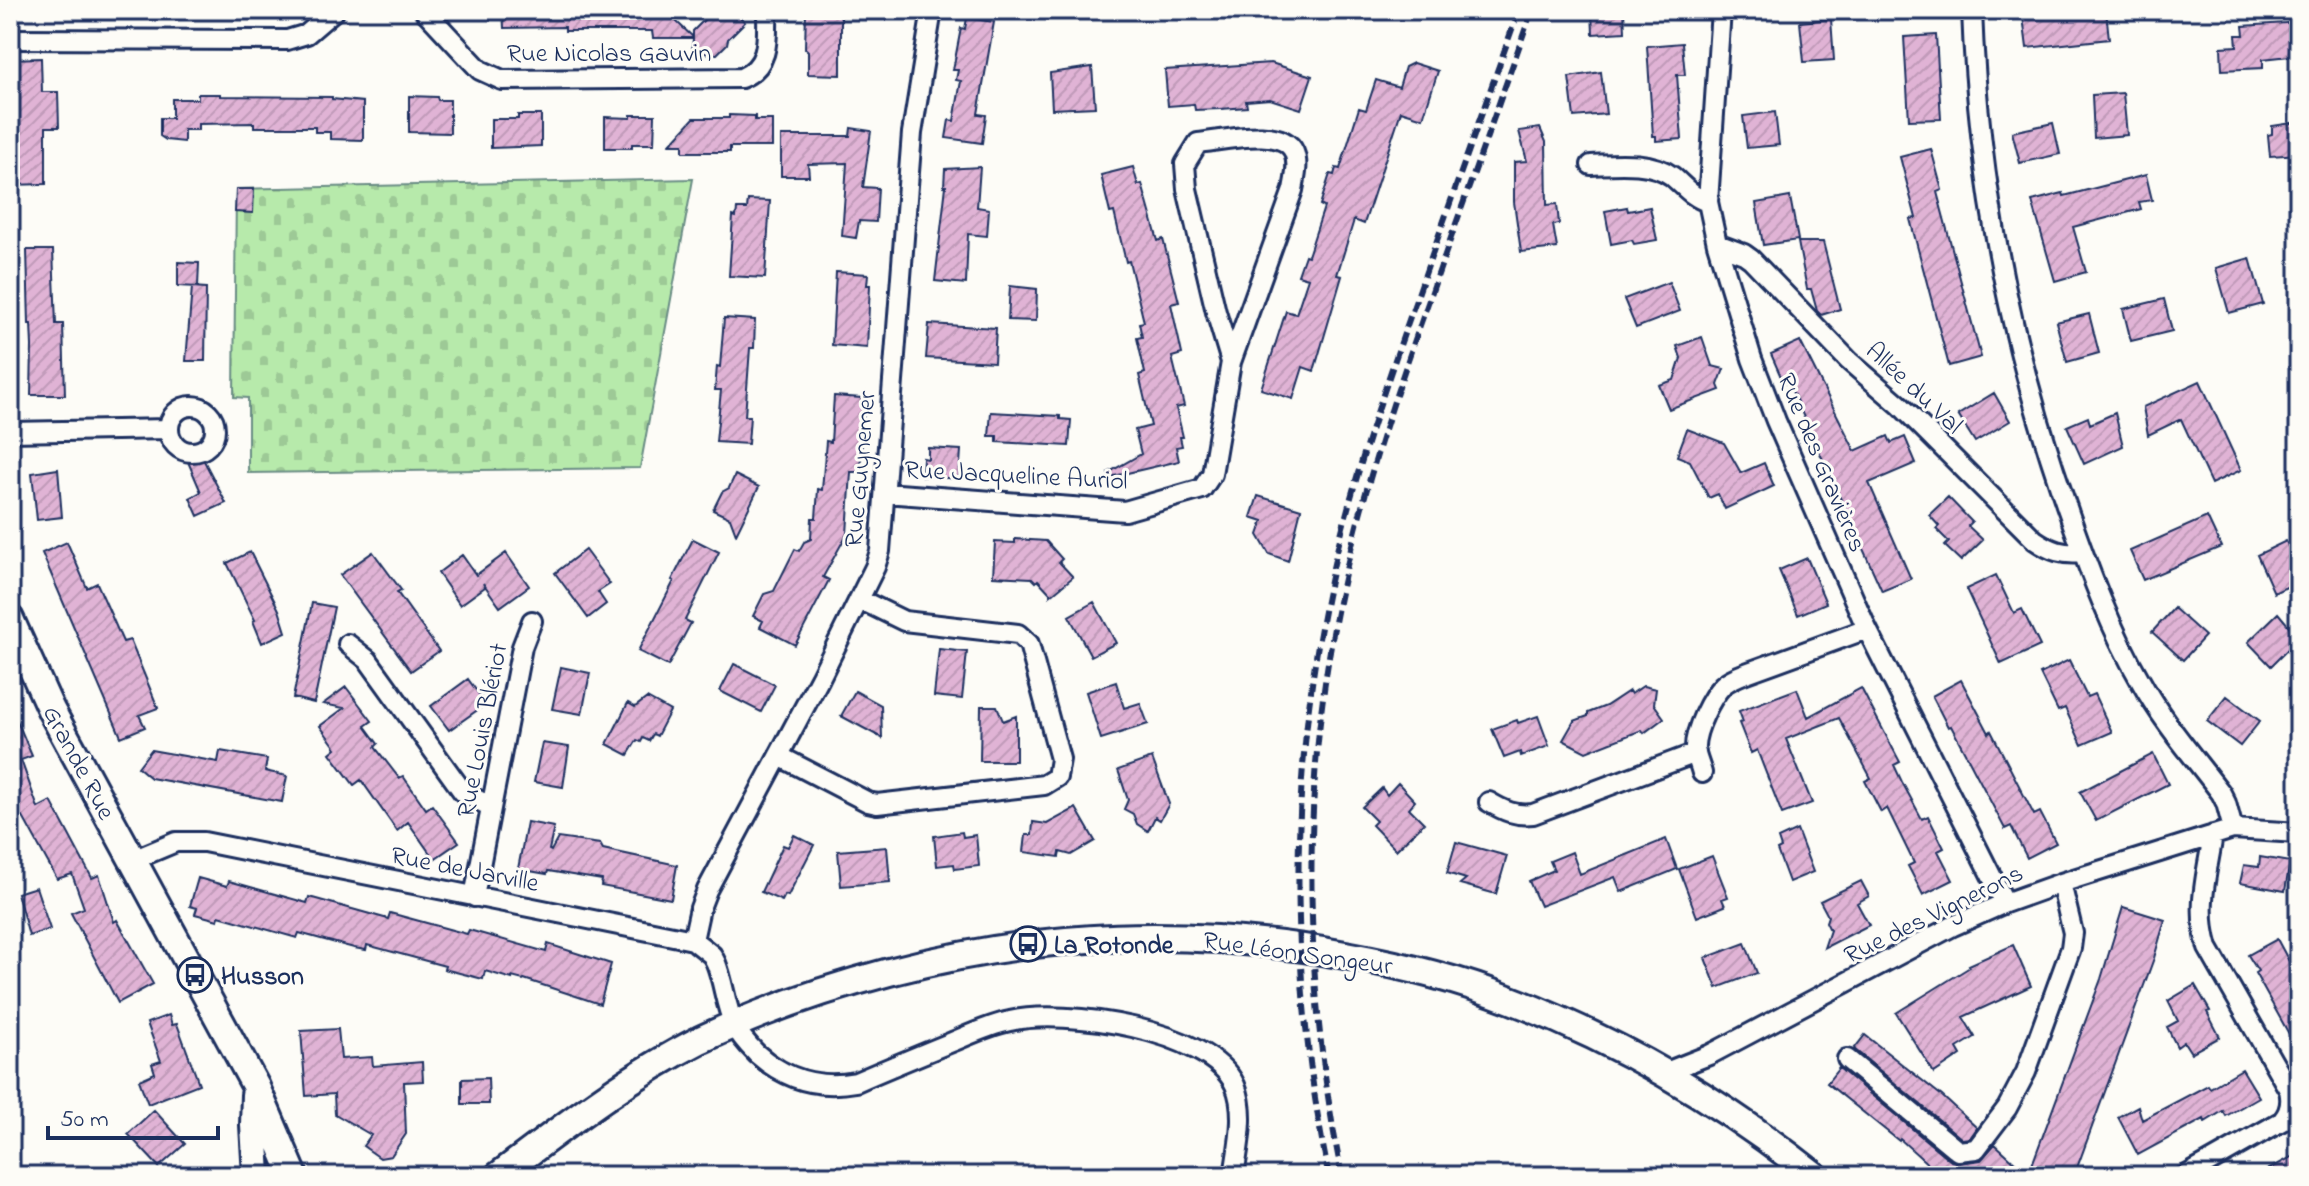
<svg xmlns="http://www.w3.org/2000/svg" width="2309" height="1186" viewBox="0 0 2309 1186" font-family="'Indie Flower',sans-serif">
  <style>
    .cemetery { fill: url(#cemetery-stones); stroke: #698c84; stroke-width: 2 }
    .building { fill: url(#building-hatch); stroke: #1b2f5e; stroke-width: 2 }
    .lines { fill: none; stroke-linecap: round; stroke-linejoin: round }
    .street-casing { stroke: #1b2f5e; stroke-width: 24 }
    .secondary-casing { stroke: #1b2f5e; stroke-width: 32 }
    .street { stroke: #fdfcf7; stroke-width: 18 }
    .secondary { stroke: #fdfcf7; stroke-width: 26 }
    .rail { stroke: #1b2f5e; stroke-width: 6; stroke-dasharray: 12 6; stroke-linecap: butt }
    .labels { text-anchor: middle; stroke-width: 6; stroke-linejoin: round; paint-order: stroke }
    .street-label { font-size: 26px; fill: #1b2f5e; stroke: #fdfcf7 }
    .poi-label { font-size: 26px; font-weight: bold; fill: #1b2f5e; stroke: #fdfcf7; text-anchor: start }
  </style>
  <defs>
    <pattern id="cemetery-stones" width="16" height="16" patternUnits="userSpaceOnUse" patternTransform="scale(2)"><rect width="16" height="16" fill="#b7eaab"/><path d="M2 7V4a2 2 0 0 1 4 0v3zM10 15v-3a2 2 0 0 1 4 0v3z" fill="#9dc996"/></pattern>
    <pattern id="building-hatch" width="6" height="6" patternUnits="userSpaceOnUse" patternTransform="scale(2)"><rect width="6" height="6" fill="#e0b3d5"/><path d="M-1 1l2-2M0 6l6-6M5 7l2-2" fill="none" stroke="#c09ab9"/></pattern>
  </defs>
  <rect width="100%" height="100%" fill="#fdfcf7"/>
  <filter id="ink" filterUnits="userSpaceOnUse"><feTurbulence type="fractalNoise" baseFrequency=".0125" numOctaves="2"/><feDisplacementMap in="SourceGraphic" scale="16" xChannelSelector="R" yChannelSelector="G"/><feConvolveMatrix kernelMatrix="1 2 1 2 8 2 1 2 1" color-interpolation-filters="sRGB"/></filter>
  <g filter="url(#ink)">
    <!-- cemetery -->
    <path class="cemetery" d="M693,179L640,468L248,473V398L234,397L236,189Z"/>
    <!-- building -->
    <path class="building" d="M503,10H664L693,37V31L706,18L707,10H733L745,22L728,39L727,44L717,54H713L692,52L693,38H653L652,31H565V27L504,28Z
      M806,10H841V75L808,74V51L805,48Z
      M1592,10H1624L1625,32L1593,34Z
      M2085,10H2106L2109,39L2027,48L2023,17Z
      M967,18L994,22L978,114L986,115L982,143L946,138L949,120L954,121L961,81L956,80L958,70H953L961,28L965,29Z
      M1831,19L1834,60L1804,62L1800,22Z
      M2299,22V55L2263,59V68L2222,70L2221,47L2237,46L2236,35H2244L2243,26Z
      M1936,35L1941,119L1909,120L1904,37Z
      M1682,43L1685,75H1677L1682,139L1656,141V136H1653L1647,46Z
      M41,58L42,92H58L59,127H46V184L10,185V59Z
      M1271,63L1312,76L1301,109L1270,99L1246,101L1247,107L1220,109L1195,110L1194,104L1168,106L1165,70Z
      M1413,63L1438,71L1423,118L1401,111L1364,224L1354,220L1337,275L1342,276L1314,371L1303,367L1293,399L1261,389L1286,311L1296,314L1308,278L1298,275L1305,255L1308,256L1324,207L1320,205L1330,174L1334,175L1336,168L1340,169L1359,108L1366,110L1376,80L1399,87L1405,67Z
      M1092,67L1095,107L1052,109L1050,73Z
      M1601,72L1606,114L1574,117L1569,77Z
      M2123,93L2127,135L2094,138L2092,95Z
      M198,94H220V96L332,97V99L363,102V140L330,139V132H315V127H254V123L198,124V130H184V142L166,140L160,136V118H172V99H198Z
      M409,96L437,97L438,100H450V133L409,132Z
      M1775,112L1779,145L1747,148L1743,116Z
      M518,115H541V146L491,148V119H518Z
      M631,115H655L654,144H632V148H605V117L631,118Z
      M729,115L755,116V120H772V147H730V152H683V144H670L694,118H729Z
      M2299,122V154L2270,156L2268,135L2272,134V126Z
      M2053,123L2060,154L2020,163L2012,132Z
      M851,128L871,131L863,187L878,188L876,222L859,221L856,238L842,236L847,163L808,164L809,176H781V136H850Z
      M1540,128L1546,142L1547,205L1557,204L1559,224L1553,225L1557,248L1521,252L1514,202V162L1527,161L1519,131Z
      M1931,149L1942,190L1937,192L1981,357L1949,366L1910,219L1916,218L1900,157Z
      M980,167L977,207L989,209L987,236L968,234L966,284L935,281L946,186H944L945,169Z
      M1133,167L1138,185L1142,184L1158,241L1163,239L1179,302L1171,304L1182,354L1172,357L1184,406L1176,408L1183,437H1180L1182,446L1176,447L1179,461L1110,477L1108,473L1141,454L1135,430L1151,426L1139,375L1145,373L1137,338L1142,337L1139,323L1144,322L1129,261L1126,262L1114,212L1110,213L1101,175Z
      M2146,175L2152,200L2139,202L2141,209L2073,227L2086,272L2055,281L2032,201L2063,193L2064,196Z
      M236,189H254L253,213L235,212Z
      M1790,197L1798,240L1763,245L1756,203Z
      M748,200L770,201L765,278L729,276L733,216L736,217L737,209H747Z
      M1627,207L1628,211L1650,207L1657,240L1634,244L1632,240L1611,244L1605,211Z
      M1798,242H1823L1840,309L1821,315L1817,311L1811,289H1807Z
      M27,250H53L56,324H63L65,395H31L32,346L31,324H29Z
      M2250,258L2263,304L2229,313L2216,268Z
      M178,262L199,263L198,287L178,286Z
      M836,272L868,274L867,285H870L867,348L832,345Z
      M1669,282L1680,311L1636,328L1624,299Z
      M1010,286L1037,289L1036,321L1008,320Z
      M192,287L206,288L205,361H186Z
      M2164,299L2172,331L2131,341L2123,309Z
      M2089,314L2099,353L2067,362L2056,322Z
      M724,318L755,320L754,348H750L745,416H750L748,444L716,442L721,390H715L717,366L720,367Z
      M929,324L996,328L994,362L926,358Z
      M1702,337L1712,366L1724,369L1718,385L1720,390L1669,409L1659,385L1674,380L1681,358L1677,346Z
      M1800,341L1855,451L1888,436L1891,443L1905,437L1916,463L1869,483L1911,579L1882,591L1788,382L1784,384L1771,354Z
      M2200,381L2241,470L2211,484L2181,419L2148,435L2143,407Z
      M1994,393L2010,421L1975,442L1958,415Z
      M834,396L862,398L861,408H864L860,472H851L847,534L823,577L829,580L795,645L760,627L763,621L753,616L764,594L774,591L795,549L799,551L804,542L811,539L812,518H816L818,489L822,490L826,441L831,442Z
      M991,412L1060,416V419L1071,420L1069,446L997,442V436H989Z
      M2115,413L2123,446L2084,464L2067,426L2088,417L2090,424Z
      M1687,429L1724,443L1741,473L1764,463L1774,486L1725,509L1718,494L1709,498L1690,461L1677,456Z
      M928,448L961,450L959,479L922,476L923,458L928,459Z
      M199,451L226,503L198,516L190,498L201,492L186,457Z
      M58,469L62,517L37,520L32,473Z
      M735,475L759,487L736,534L730,518L713,510L722,492L729,488Z
      M1258,496L1301,509L1288,561L1269,554L1258,535L1263,521L1251,517Z
      M1948,497L1972,522L1968,526L1983,540L1961,561L1945,546L1949,542L1936,529L1939,526L1929,515Z
      M2207,517L2221,547L2143,580L2130,551Z
      M693,539L719,552L685,620L691,623L668,666L638,651L674,581L672,580Z
      M1015,539L1046,541L1062,559L1059,562L1073,577L1050,596V593L1038,580L1036,582L1032,578L993,576L995,542L1015,543Z
      M2286,541L2299,569V581L2274,593L2257,555Z
      M67,542L87,588L97,583L123,642L130,640L158,708L139,715L145,727L121,737L42,553Z
      M585,550L610,584L598,592L606,604L588,618L555,573Z
      M250,552L279,610L286,632L262,643L253,621L255,620L227,563Z
      M373,552L401,590L397,592L439,651L411,671L340,575Z
      M506,553L529,586L500,607L483,583L485,587L460,605L438,573L462,555L476,575Z
      M1807,558L1826,603L1798,615L1779,570Z
      M1996,575L2014,613L2022,609L2040,646L2001,664L1966,589Z
      M1094,602L1116,643L1091,656L1069,616Z
      M312,603L334,607L314,703L293,698Z
      M2174,608L2205,636L2183,660L2152,632Z
      M2278,613L2299,638L2271,666L2248,642Z
      M939,649L967,652L962,699L934,696Z
      M2069,660L2087,697L2094,694L2112,732L2082,745L2065,708L2058,711L2040,674Z
      M734,664L775,685L761,712L720,691Z
      M561,667L590,673L582,714L552,709Z
      M468,679L486,704L449,730L431,706Z
      M1961,680L1989,733L1991,731L2034,815L2040,812L2056,843L2027,858L2011,826L2005,829L1951,726L1948,727L1932,696Z
      M1116,682L1124,708L1140,703L1148,724L1101,739L1086,692Z
      M1643,686L1656,689L1654,704L1664,718L1644,733L1642,730L1586,752L1563,740L1574,721L1588,716V713L1606,706L1629,691L1631,694Z
      M346,687L372,721L365,726L378,744L375,747L399,778L403,776L426,809L432,805L459,842L434,859L408,822L397,831L361,780L354,785L330,753L336,748L320,726L344,708L323,704Z
      M1861,688L1900,762L1894,765L1902,782L1922,819L1928,816L1944,848L1938,851L1953,880L1923,895L1908,866L1914,863L1887,808L1881,812L1865,781L1871,778L1839,718L1786,739L1812,803L1782,814L1757,750L1751,753L1739,723L1743,722L1739,711L1797,689L1808,717Z
      M855,691L881,705L882,738L841,716Z
      M2227,696L2260,721L2240,746L2207,721Z
      M647,698L670,711L657,736L653,734L649,741L643,738L641,742L637,740L628,755L607,744L628,703L635,707Z
      M10,704L32,756L21,760L38,808L51,801L92,878L99,875L114,922L117,920L153,984L118,1003L71,913L84,908L72,874L57,879L23,817L21,818L17,807L10,809Z
      M981,706H997L1003,721L1016,716V761H980Z
      M1538,716L1549,746L1521,756L1520,752L1504,758L1492,729L1517,720L1518,723Z
      M542,743L569,747L563,787L534,782Z
      M151,750L218,762L220,751L267,759L265,771L287,776L282,802L151,778L138,767Z
      M2153,754L2168,784L2096,821L2080,792Z
      M1152,758L1169,804L1160,820L1155,817L1148,831L1137,824L1133,814L1124,809L1128,800L1118,770Z
      M1398,783L1415,801L1409,808L1424,823L1396,850L1372,825L1376,821L1362,807L1382,788L1387,795Z
      M1076,808L1095,841L1071,855L1060,852L1059,857L1024,852L1026,835H1032L1033,822L1047,824Z
      M527,822L554,827L549,850L551,851L558,838L600,844L603,849L677,865L671,899L601,886L602,880L548,871L547,874L518,869Z
      M1797,830L1813,872L1789,882L1777,850L1781,848L1778,839Z
      M962,832L963,837L976,835L979,866L955,869L954,864L937,866L934,836Z
      M794,835L814,845L788,896L785,895L782,901L761,892L783,845L788,847Z
      M1666,839L1677,869L1621,892L1615,877L1540,906L1529,881L1554,870L1550,861L1572,852L1580,874Z
      M1456,842L1507,856L1496,894L1460,884L1466,879L1447,873Z
      M887,847L890,882L841,886L838,851Z
      M1712,856L1728,897L1722,899L1725,906L1697,917L1679,869Z
      M2260,857L2290,862L2285,891L2240,883L2244,865L2259,867Z
      M198,878L227,886L229,881L307,903L309,897L388,919L390,913L467,934L469,930L546,952L548,944L611,964L600,1004L524,979L523,980L512,977V979L485,971L483,979L444,969L445,966L367,945L366,950L354,948L299,933L297,938L219,916L218,920L195,914L197,908L190,906Z
      M1861,881L1869,896L1857,903L1869,925L1824,948L1830,930L1826,922L1828,916L1820,901Z
      M36,887L50,929L29,936L17,893Z
      M2123,907L2165,920L2154,958L2074,1176H2063L2032,1165L2101,979Z
      M2277,939L2298,978L2291,982L2299,997V1052L2255,973L2258,971L2248,955Z
      M1745,943L1757,973L1717,988L1705,958Z
      M2013,945L2031,986L1963,1017L1975,1037L1957,1048L1961,1055L1934,1073L1896,1013L1970,967L1969,965Z
      M2195,985L2210,1011L2207,1012L2220,1037L2191,1053L2184,1042L2177,1047L2167,1027L2178,1021L2168,1001Z
      M169,1015L172,1025L177,1024L199,1084L148,1104L139,1080L155,1073L152,1064L161,1061L147,1023Z
      M338,1029L341,1059L372,1057L373,1066L422,1062L423,1081L404,1082L406,1134L391,1156L380,1158L363,1146L371,1135L335,1114L334,1094L306,1096L301,1031Z
      M1865,1035L1942,1096L1977,1128L1970,1138L1962,1139L1854,1049Z
      M1839,1068L1951,1161L1959,1163L1981,1160L1995,1144L2030,1176H1941L1900,1139L1899,1141L1827,1083Z
      M2242,1069L2259,1097L2226,1116L2223,1111L2205,1122L2204,1119L2138,1155L2118,1117L2138,1106L2142,1120L2208,1085L2210,1088Z
      M488,1078L489,1104H462V1079Z
      M154,1110L185,1144L159,1167L128,1134Z
      M2299,1153V1176H2256Z"/>
    <g class="lines">
      <defs>
        <path id="street" d="M424,10L480,70L502,80L741,78C771,66 767,37 767,10
          M1721,10L1708,202L1717,244L1752,359L1776,421L1867,629L2005,903
          M1972,10C1978,184 2012,355 2071,519C2090,573 2111,630 2140,680C2162,721 2193,756 2221,793L2226,803L2233,829
          M10,39L287,40L307,34L335,10
          M1591,165C1616,164 1650,160 1672,176C1684,186 1693,198 1708,202
          M1717,244L1744,254L1751,259L1849,361L1900,405L2035,540C2051,551 2063,555 2082,553
          M169 429a23 23 0 1 1 46 0a23 23 0 1 1-46 0Z
          M10,432L169,429
          M885,493L1125,511L1202,489L1212,474L1231,362L1293,190C1295,178 1299,164 1294,152C1282,125 1222,141 1198,143L1185,164L1187,189L1216,312L1231,362
          M348,644L368,660L463,792L491,807
          M779,756L868,802L877,804L1044,785L1057,777L1060,759L1029,644L1018,634L904,621L859,599
          M1702,773C1700,765 1696,757 1695,749C1694,731 1711,697 1723,685C1730,679 1738,676 1746,673L1867,629
          M1489,802C1504,811 1515,816 1533,814L1696,753
          M133,860L176,842H204L693,940L712,955L716,963C724,983 725,1005 734,1024C739,1035 748,1045 757,1054C786,1080 818,1089 856,1082C888,1068 920,1055 952,1042C971,1034 990,1025 1010,1021C1064,1008 1209,1029 1235,1085C1247,1113 1238,1147 1234,1176
          M474,897L522,647L532,621
          M693,940L700,908L707,890L820,678L875,567L880,551L912,133L932,10
          M1847,1059L1958,1151L1976,1149L2007,1108L2026,1072L2071,948L2073,933L2061,883
          M1666,1072L1709,1055L1953,926L2005,903L2061,883L2233,829L2299,833
          M2185,1176L2282,1121C2290,1112 2292,1102 2289,1090L2208,948C2196,908 2207,874 2213,835"/>
        <path id="secondary" d="M10,619L51,710L256,1087L294,1176
          M255,1095L254,1125L257,1176
          M498,1176C563,1127 627,1077 700,1040C761,1011 825,989 889,972C1042,932 1190,926 1345,955C1401,965 1458,979 1511,1000C1623,1043 1721,1101 1815,1176"/>
      </defs>
      <!-- street casing -->
      <use href="#street" class="street-casing"/>
      <!-- secondary casing -->
      <use href="#secondary" class="secondary-casing"/>
      <!-- street -->
      <use href="#street" class="street"/>
      <!-- secondary -->
      <use href="#secondary" class="secondary"/>
      <!-- rail -->
      <path class="rail" d="M1329,1176C1290,988 1288,795 1325,606C1345,502 1380,401 1416,300C1450,203 1484,107 1519,10
        M1342,1176C1304,987 1300,796 1338,607C1359,502 1393,401 1429,300C1463,203 1498,107 1532,10"/>
    </g>
  </g>
  <!-- icons -->
  <defs>
    <symbol id="bus-ring" viewBox="-11 -11 22 22"><circle r="9.5" fill="#fdfcf7" stroke="#1b2f5e" stroke-width="1.5"/><path d="M-5-6H5V4H4V6H2V4H-2V6H-4V4H-5ZM-3.5-4V0h7V-4ZM-3.5 1.2v1.5H-2V1.2ZM2 1.2v1.5H3.5V1.2Z" fill="#1b2f5e"/></symbol>
  </defs>
  <g fill-rule="evenodd">
    <use href="#bus-ring" x="1008" y="924" width="40" height="40"/>
    <use href="#bus-ring" x="175" y="955" width="40" height="40"/>
  </g>
  <g class="labels">
    <!-- street labels -->
    <g class="street-label">
      <text x="609" y="61">Rue Nicolas Gauvin</text>
      <text transform="translate(1915 387) rotate(43)" y="9">Allée du Val</text>
      <text transform="translate(1823 462) rotate(67)" y="9">Rue des Gravières</text>
      <text transform="translate(859 469) rotate(-85)" y="9">Rue Guynemer</text>
      <text transform="translate(1016 474) rotate(3)" y="9">Rue Jacqueline Auriol</text>
      <text transform="translate(481 730) rotate(-79)" y="9">Rue Louis Blériot</text>
      <text transform="translate(80 762) rotate(62)" y="9">Grande Rue</text>
      <text transform="translate(465 868) rotate(11)" y="9">Rue de Jarville</text>
      <text transform="translate(1933 913) rotate(-26)" y="9">Rue des Vignerons</text>
      <text transform="translate(1298 952) rotate(8)" y="9">Rue Léon Songeur</text>
    </g>
    <!-- poi labels -->
    <g class="poi-label">
      <text x="1054" y="953">La Rotonde</text>
      <text x="221" y="984">Husson</text>
    </g>
  </g>
  <!-- margin -->
  <rect width="2309" height="1186" fill="none" stroke="#fdfcf7" stroke-width="40"/>
  <rect x="20" y="20" width="2269" height="1146" fill="none" stroke="#1b2f5e" stroke-width="3" filter="url(#ink)"/>
  <!-- scale -->
  <path d="M48 1126v12h170v-12" fill="none" stroke="#1b2f5e" stroke-width="4"/>
  <text x="60" y="1126" font-size="24" fill="#1b2f5e" stroke="#fdfcf7" stroke-width="6" paint-order="stroke">50 m</text>
</svg>
